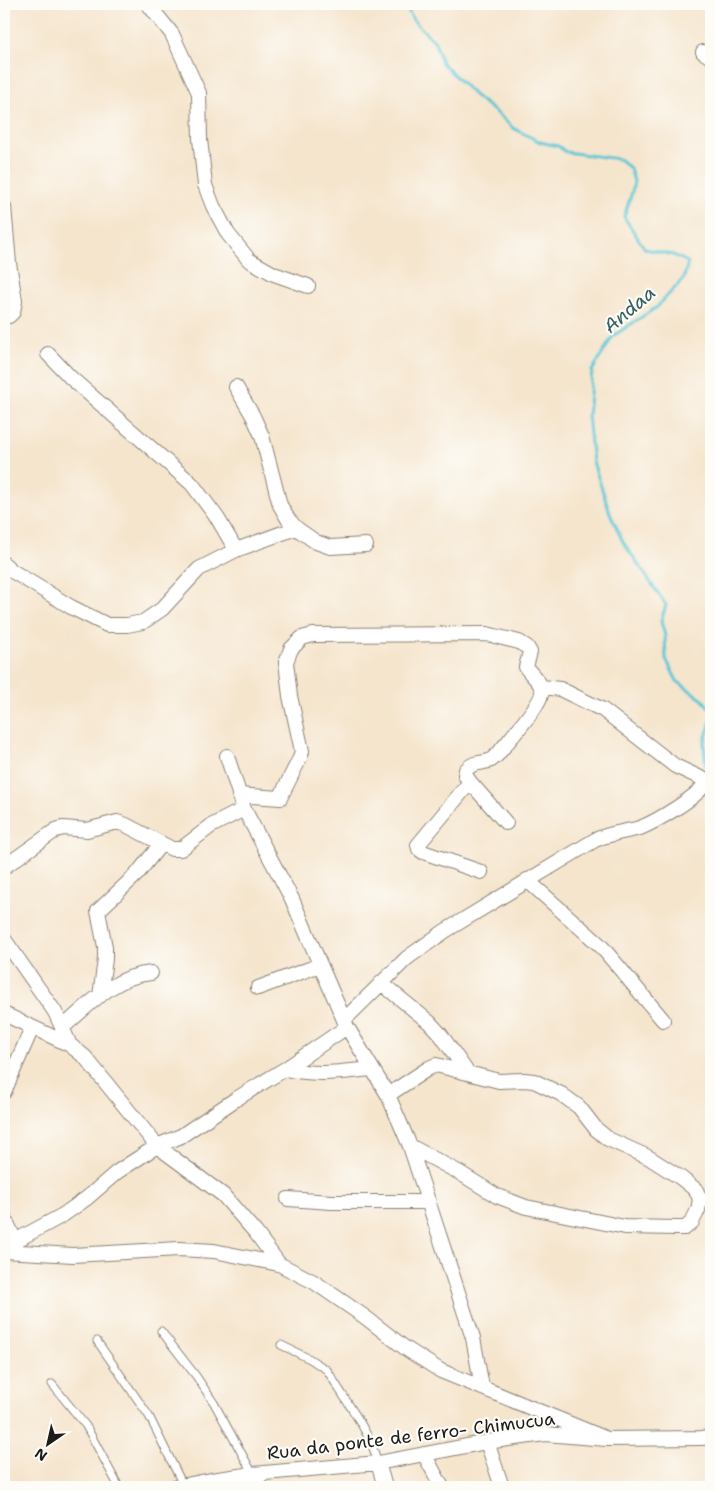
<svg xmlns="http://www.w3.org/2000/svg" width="715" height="1491" viewBox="0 0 715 1491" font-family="'Shantell Sans',sans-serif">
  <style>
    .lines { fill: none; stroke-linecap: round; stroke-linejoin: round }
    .stream { stroke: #5cc6d6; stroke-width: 3 }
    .service-casing { stroke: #888074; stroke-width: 9 }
    .minor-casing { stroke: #888074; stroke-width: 16 }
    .service { stroke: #fff; stroke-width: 7 }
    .minor { stroke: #fff; stroke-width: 14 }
    .labels { text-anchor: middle; stroke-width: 4.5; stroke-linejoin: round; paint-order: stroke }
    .street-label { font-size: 18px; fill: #1c1c1c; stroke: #fdfcf7 }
    .water-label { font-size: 19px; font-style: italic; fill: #366066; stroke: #fdfcf7 }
  </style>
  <rect width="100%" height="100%" fill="#fdfcf7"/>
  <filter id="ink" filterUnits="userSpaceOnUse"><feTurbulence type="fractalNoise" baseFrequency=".02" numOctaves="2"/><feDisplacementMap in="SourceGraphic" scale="10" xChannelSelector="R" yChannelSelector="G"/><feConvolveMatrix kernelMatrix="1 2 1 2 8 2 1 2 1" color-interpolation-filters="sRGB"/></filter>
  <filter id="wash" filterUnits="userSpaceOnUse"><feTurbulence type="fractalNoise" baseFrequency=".0096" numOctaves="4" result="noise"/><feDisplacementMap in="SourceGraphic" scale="20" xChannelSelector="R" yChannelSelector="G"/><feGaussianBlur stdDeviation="1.12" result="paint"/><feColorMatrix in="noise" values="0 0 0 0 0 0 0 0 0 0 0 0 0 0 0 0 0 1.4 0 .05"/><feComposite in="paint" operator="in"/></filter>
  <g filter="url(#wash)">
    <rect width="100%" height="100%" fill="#f5e5cd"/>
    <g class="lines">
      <!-- stream -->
      <path class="stream" d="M405,4L413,20L435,42L442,63L475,96L498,114L513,128L540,142L558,146L566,152L619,159L630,168L634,181L632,192L624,217L645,249L673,255L688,262L684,278L657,307L613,336L592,371L588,416L593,462L610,513L623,542L666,605L661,621L665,636L666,659L677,681L703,700L711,710
        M707,776L704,744L711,721
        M708,787L711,806"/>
    </g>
  </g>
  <g filter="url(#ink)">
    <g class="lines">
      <defs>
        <path id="service" d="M161,1331L196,1376L214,1403L253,1474
          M97,1341L149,1416L183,1485
          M281,1345L310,1359L327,1370L360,1422L371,1442L378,1463
          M52,1384L86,1426L119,1487"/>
        <path id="minor" d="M148,4L172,34L199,93L200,139L205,185L213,206L228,234L249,260L274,274L308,286
          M703,52L711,57
          M4,207L9,263L15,301L13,312L9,316L4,315
          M236,387L253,416L262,436L280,505L288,519L296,528L316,542L330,547L366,545
          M236,550L296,528
          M4,564L12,571L71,607L107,625H127L143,622L162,609L199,569L236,550L218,519L192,484L71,378L48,354
          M227,756L244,809L292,899L347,1027L388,1095L410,1146L473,1338L482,1387
          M470,782L418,845L419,849L423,852L481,872
          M239,795L280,798L300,758L302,751L290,696L286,662L291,649L302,638L313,635L487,634L519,642L527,647L530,652L526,667C530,674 540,681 542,689C545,701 506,743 498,754C497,755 491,760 491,760C481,765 475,760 466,770L465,775L470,782L506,823
          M4,867L56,830L63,828L87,830L117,822L126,825L172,849H181L211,826L244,809
          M527,880L601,946L663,1020
          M4,939L55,1012L70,1045
          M381,983L429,1022L441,1035L467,1072
          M258,988L320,965
          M100,996L105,959V947L98,911L137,874L161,844
          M4,1014L70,1045L85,1057L157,1146L223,1195L256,1233L279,1264
          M344,1020L407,958L445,931L595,840C609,833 625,832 640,828C655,822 700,796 706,782L703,779L675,766L603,710L560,689L542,687
          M62,1028C89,1005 114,976 151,973
          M285,1069C316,1076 340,1072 372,1069
          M4,1092L32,1028
          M388,1095L429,1068L436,1065L499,1081L524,1080L534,1081L561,1094L579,1107L596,1129L608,1139L648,1157L681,1178L696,1190L700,1199L698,1210L692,1222L685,1228H678L625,1227L526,1207L497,1196L460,1173L410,1146
          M288,1199L331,1202H429
          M4,1217L15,1240
          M4,1247L63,1215L87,1198L117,1172L157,1146L181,1136L236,1099L285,1069L347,1027
          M4,1251L73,1255L179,1249L214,1251L279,1264L314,1282L365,1317L405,1348L441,1371L607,1439
          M487,1442L502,1487
          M424,1454L442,1487
          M378,1463L385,1487
          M253,1474L261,1487
          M176,1487L211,1480L253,1474L378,1463L487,1442L545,1434L607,1439L701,1438L711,1437"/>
      </defs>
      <!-- service casing -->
      <use href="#service" class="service-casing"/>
      <!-- minor casing -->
      <use href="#minor" class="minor-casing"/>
      <!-- service -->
      <use href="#service" class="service"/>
      <!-- minor -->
      <use href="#minor" class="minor"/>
    </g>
  </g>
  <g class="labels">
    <!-- street labels -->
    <g class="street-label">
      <text transform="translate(411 1436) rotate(-7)" y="6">Rua da ponte de ferro- Chimucua</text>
    </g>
    <!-- water labels -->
    <g class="water-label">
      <text transform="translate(629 309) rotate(-40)" y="7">Andaa</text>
    </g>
  </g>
  <!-- margin -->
  <rect width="715" height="1491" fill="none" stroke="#fdfcf7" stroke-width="20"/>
  <!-- north arrow -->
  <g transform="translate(48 1444) rotate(214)" stroke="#fdfcf7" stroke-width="4" paint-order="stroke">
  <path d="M0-4L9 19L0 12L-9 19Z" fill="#1c1c1c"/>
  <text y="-8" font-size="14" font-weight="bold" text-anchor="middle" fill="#1c1c1c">N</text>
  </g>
</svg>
